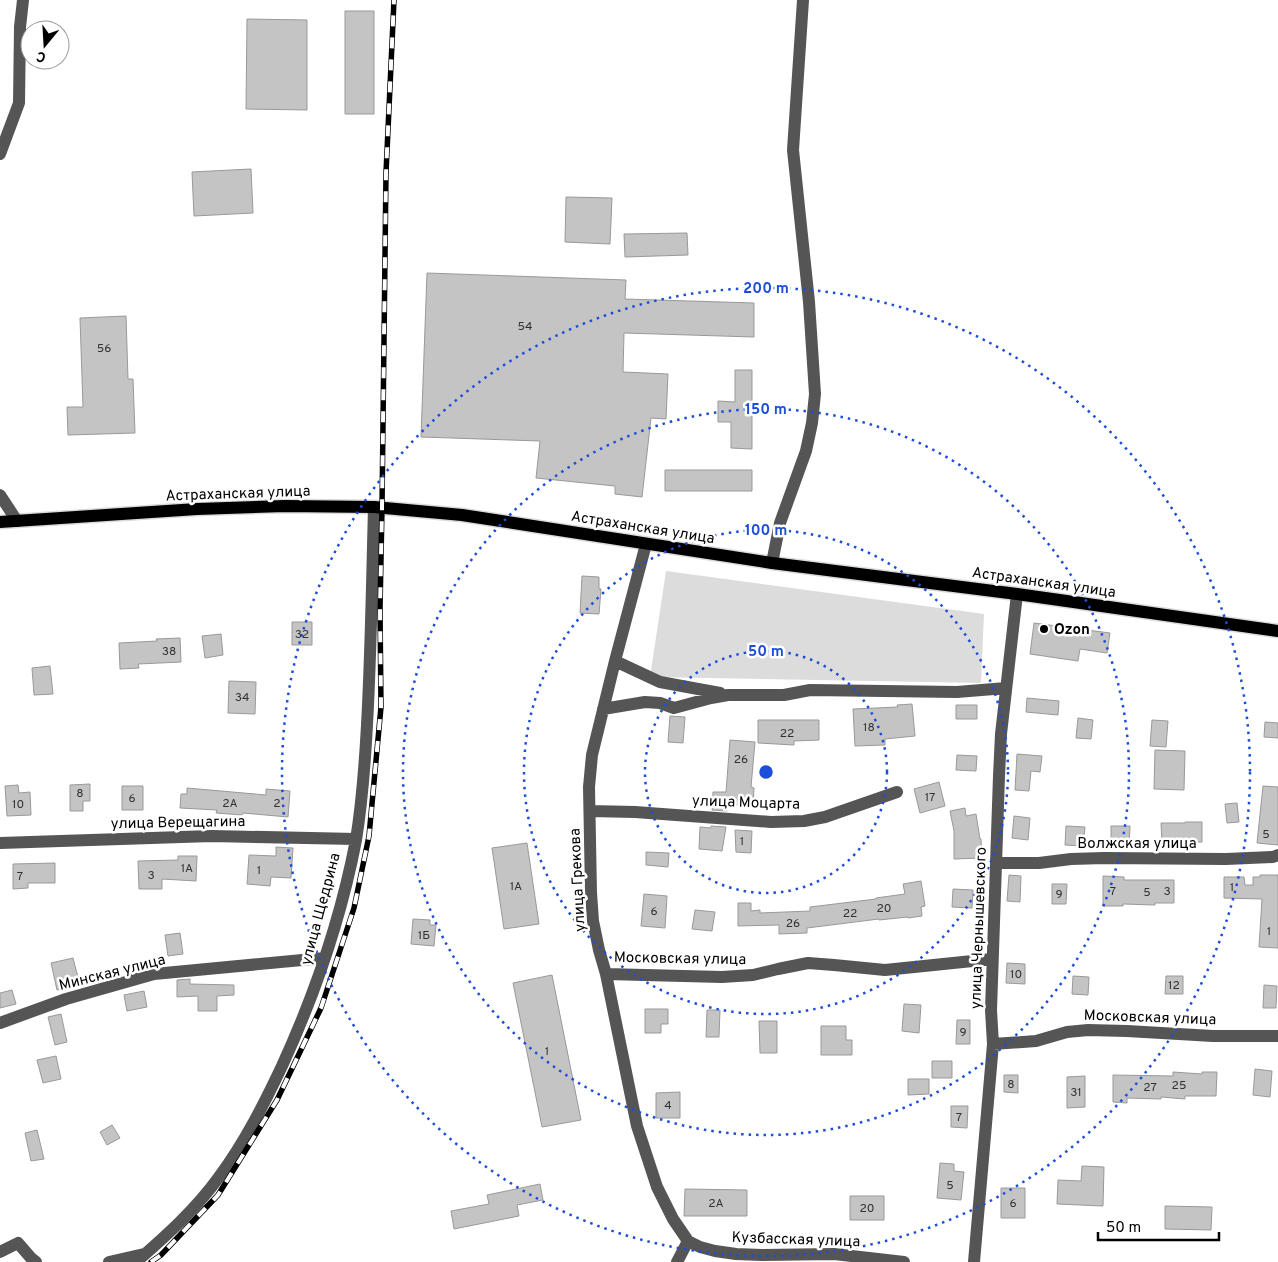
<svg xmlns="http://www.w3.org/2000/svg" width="1278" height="1262" viewBox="0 0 1278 1262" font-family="Overpass,sans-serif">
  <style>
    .green { fill: #dcdcdc }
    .building { fill: #c4c4c4; stroke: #999 }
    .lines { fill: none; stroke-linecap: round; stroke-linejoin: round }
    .major-casing { stroke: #dbdbdb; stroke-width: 15 }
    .minor { stroke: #555; stroke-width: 12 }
    .major { stroke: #000; stroke-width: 12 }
    .rail-casing { stroke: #000; stroke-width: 5.5 }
    .rail { stroke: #fff; stroke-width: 4; stroke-dasharray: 11; stroke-linecap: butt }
    .ring { fill: none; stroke: #1d4ed8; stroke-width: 2.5; stroke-dasharray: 2.5 5 }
    .poi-dot { fill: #000; stroke: #fff; stroke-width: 2 }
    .labels { text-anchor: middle; stroke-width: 5; stroke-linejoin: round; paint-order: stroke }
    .number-label { font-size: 12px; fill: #313131 }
    .street-label { font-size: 15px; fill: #000; stroke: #fff }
    .poi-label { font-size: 15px; font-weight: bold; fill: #000; stroke: #fff; text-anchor: start }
    .centre { fill: #1d4ed8; stroke: #fff; stroke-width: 2.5 }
    .ring-label { font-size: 15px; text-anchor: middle; font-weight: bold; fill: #1d4ed8; stroke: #fff; stroke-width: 5; stroke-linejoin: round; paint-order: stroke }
  </style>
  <rect width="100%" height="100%" fill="#fff"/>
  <!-- green -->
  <path class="green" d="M666,571L984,614L981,683L650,677Z"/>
  <!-- building -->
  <path class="building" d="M345,11H374V114H345Z
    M247,19L307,20V110L246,109Z
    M251,169L253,213L194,216L192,172Z
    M566,197L612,198L610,244L565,242Z
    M687,233L688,255L625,257L624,234Z
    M427,273L626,280L625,299L754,303V337L624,333L623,372L668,374L666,419L651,418L642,497L615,494V486L536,478L540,441L421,437Z
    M126,316L128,379H133L135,433L68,435L67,407H83L80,318Z
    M735,370H752V449L731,448V422H718V401L735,402Z
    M665,470H752V491H665Z
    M582,576L599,577V589H601L599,614L580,613Z
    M292,622H312V645H292Z
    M1034,623L1110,633L1107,653L1080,649L1078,661L1030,654Z
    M221,634L223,655L205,658L202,636Z
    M180,638L181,662L138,664L139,668L120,669L119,643L157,641L156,639Z
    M50,666L53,694L34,695L32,668Z
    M229,681L256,682L255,714L228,713Z
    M1027,698L1059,701L1058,715L1026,712Z
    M912,704L915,736L885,739V745L855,746L853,709L898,707L897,705Z
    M956,705H977V719H956Z
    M670,716L685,717L683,743L668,742Z
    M1078,718L1093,720L1091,739L1076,738Z
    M758,720H819V740L794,741V745L758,743Z
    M1152,720L1168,721L1166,747L1150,746Z
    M1265,722L1278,723V738L1264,737Z
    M730,740L755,742L751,787L754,788L753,806L727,804V811L712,810L713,792H726Z
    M1155,750L1185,751L1184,790L1154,789Z
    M1017,754L1042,756L1040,772L1031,771L1029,791L1015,790Z
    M957,755L977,756L976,771L956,770Z
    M939,782L945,806L920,813L914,789Z
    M90,784V801H83V811H70V785Z
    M18,785L19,793L30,792L31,815L7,816L5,786Z
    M122,786H143V810H122Z
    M1263,786L1278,787V845L1257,843Z
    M187,788L266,795V789L290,791L288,817L243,813L242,815L216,813L217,810L180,808L181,794H187Z
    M1237,803L1239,822L1227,823L1225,804Z
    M965,808L966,816L976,814L980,839H981L982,858L954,859V831L950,811Z
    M1014,816L1030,818L1028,840L1012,838Z
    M1185,822H1202V842H1179V844H1162L1161,823H1185Z
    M711,826L726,827L722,851L699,849L700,827L711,828Z
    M1066,826L1085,827L1083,846L1065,845Z
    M1111,826H1130L1129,846H1111Z
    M735,830L752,831L751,853L736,852Z
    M527,843L539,924L504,929L492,848Z
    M276,847L293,848L291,878L271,877L270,886L247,884L249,855L276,856Z
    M646,852L669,853L668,867L646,865Z
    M178,856H197L196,881L162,879V889H139L138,861L178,860Z
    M55,863V883H28V888L13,889V864Z
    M1009,875L1021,876L1020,902L1007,901Z
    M1260,875H1278V948L1259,947L1262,899L1224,898V877H1244L1245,885H1253V877H1260Z
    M1103,876L1124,877V880H1174V903H1155V905L1123,904V906H1103Z
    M921,881L925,906L921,907L922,916L908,918V917L879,920V919L807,928V933L779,934V925L738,926V903H751V911L760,910V913L810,911V907L876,899V898L905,894L903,884Z
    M1052,884H1067L1066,904H1052Z
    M953,889L973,890L972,908L952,907Z
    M644,894L667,896L665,928L641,926Z
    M695,910L715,912L712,931L692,929Z
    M413,919L430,920V925H436L434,946L411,944Z
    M180,933L183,954L168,956L165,935Z
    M73,958L80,985L57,990L51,963Z
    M1007,963L1025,964V984L1006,983Z
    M552,975L581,1120L542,1127L513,983Z
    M1073,976L1089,977L1088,995L1072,994Z
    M1166,976H1183V994H1165Z
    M190,979V984L234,985V995L217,996V1011H198V996L177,997V980Z
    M1264,985L1277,986L1276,1008H1263Z
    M12,990L16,1004L0,1008V993Z
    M144,991L147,1007L127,1011L124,995Z
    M904,1004L921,1005L919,1033L902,1031Z
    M645,1009H668V1024H661V1033H645Z
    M707,1010H720L719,1037H706Z
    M61,1014L67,1042L55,1045L48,1017Z
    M957,1020H970V1044H956Z
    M759,1021H777V1053H760Z
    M821,1026H846V1040H852V1055H821Z
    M56,1056L61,1079L43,1083L37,1060Z
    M932,1061H952V1078H932Z
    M1255,1069L1272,1071L1270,1097L1253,1095Z
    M1173,1072L1202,1074V1072H1217L1216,1096H1185V1099L1161,1097V1099L1127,1098V1103L1113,1102V1075L1173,1076Z
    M1004,1075H1018V1093L1004,1092Z
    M1085,1076V1107L1067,1108V1077Z
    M908,1079H929V1094L908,1095Z
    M680,1092V1118H656V1093Z
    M951,1106H968L967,1128L951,1127Z
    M112,1125L120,1138L107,1145L100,1132Z
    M37,1130L44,1159L31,1161L25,1133Z
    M940,1163L954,1164V1171L964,1172L961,1200L937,1198Z
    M1082,1166L1104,1167L1103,1206L1057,1204L1058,1180L1081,1181Z
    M540,1184L543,1200L517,1205L519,1216L454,1229L451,1211L489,1204L487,1195Z
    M1001,1188H1025V1218H1001Z
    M685,1189L747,1190V1216H684Z
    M850,1196H884V1220H850Z
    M1165,1206L1212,1207L1211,1230L1165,1229Z"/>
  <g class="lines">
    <defs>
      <path id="major" d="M0,522L197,509L285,506L374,507L462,515L772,563L1017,594L1278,631"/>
    </defs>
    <!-- major casing -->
    <use href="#major" class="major-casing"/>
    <!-- minor -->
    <path class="minor" d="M0,154L19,103L20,27L23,0
      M0,495L17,521
      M646,544L615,661L592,755L589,787L591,893L593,921L599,950L606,974L637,1126L657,1187L673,1219L688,1241L700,1247L715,1251L736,1254L762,1255L834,1254L904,1262
      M772,563L780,523L806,451L812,423L815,394L809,302L793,150L803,0
      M615,661L660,682L720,693
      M603,709L645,702L660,703L674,708L711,698L728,695H784L810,690L957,692L1006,688
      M590,811L635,812L771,822L804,821L825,817L897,792
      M0,843L212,836L356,839
      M996,863H1039L1071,859L1104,858L1226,859L1273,857L1278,855
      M606,974L722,977L753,975L778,969L808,963L834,965L885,970L992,959
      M0,1023L66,999L154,974L324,958
      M993,1044L1036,1041L1067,1032L1088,1030L1127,1031L1213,1036H1278
      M0,1252L18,1243L31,1258L36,1262
      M109,1262L144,1254
      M136,1262C166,1236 196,1209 219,1177C245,1142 264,1104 282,1066C315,994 341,918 356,840C362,803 365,762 367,725C371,653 372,580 374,507
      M677,1262L688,1241
      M974,1262L993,1044L991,1010L999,776L1001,734L1017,594"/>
    <!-- major -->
    <use href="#major" class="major"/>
    <defs>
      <path id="rail" d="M151,1262L161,1255L218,1195L277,1100L321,1008L354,908L369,836L381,707L380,609L382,508L386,173L394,0"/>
    </defs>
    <!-- rail casing -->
    <use href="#rail" class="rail-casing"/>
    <!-- rail -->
    <use href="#rail" class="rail"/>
  </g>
  <!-- distance rings -->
  <g class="ring">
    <circle cx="766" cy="772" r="121"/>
    <circle cx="766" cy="772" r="242"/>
    <circle cx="766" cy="772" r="363"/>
    <circle cx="766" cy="772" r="484"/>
  </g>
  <!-- markers -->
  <circle class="poi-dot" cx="1044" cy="629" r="5"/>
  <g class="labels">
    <!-- number labels -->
    <g class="number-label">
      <text x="525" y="330">54</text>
      <text x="104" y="352">56</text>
      <text x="302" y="638">32</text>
      <text x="169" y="655">38</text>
      <text x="242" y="701">34</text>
      <text x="869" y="731">18</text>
      <text x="787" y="737">22</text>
      <text x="741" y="763">26</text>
      <text x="80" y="797">8</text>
      <text x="930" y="801">17</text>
      <text x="132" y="802">6</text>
      <text x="230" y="807">2А</text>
      <text x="277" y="807">2</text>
      <text x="18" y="808">10</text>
      <text x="1266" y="838">5</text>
      <text x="742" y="845">1</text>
      <text x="187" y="872">1А</text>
      <text x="259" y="874">1</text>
      <text x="151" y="879">3</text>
      <text x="20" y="880">7</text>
      <text x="516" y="890">1А</text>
      <text x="1232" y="891">1</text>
      <text x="1113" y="895">7</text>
      <text x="1167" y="895">3</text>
      <text x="1147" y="896">5</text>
      <text x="1059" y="898">9</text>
      <text x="884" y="912">20</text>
      <text x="654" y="915">6</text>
      <text x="850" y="917">22</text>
      <text x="793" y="927">26</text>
      <text x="1269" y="935">1</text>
      <text x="424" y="939">1Б</text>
      <text x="1016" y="978">10</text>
      <text x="1174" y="989">12</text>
      <text x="963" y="1036">9</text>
      <text x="547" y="1055">1</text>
      <text x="1011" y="1088">8</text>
      <text x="1179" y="1089">25</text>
      <text x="1150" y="1091">27</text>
      <text x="1076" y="1096">31</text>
      <text x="668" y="1109">4</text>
      <text x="959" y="1121">7</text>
      <text x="950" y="1189">5</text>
      <text x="716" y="1207">2А</text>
      <text x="1013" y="1207">6</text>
      <text x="867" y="1212">20</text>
    </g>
    <!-- street labels -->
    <g class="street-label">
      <text transform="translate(238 493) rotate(-2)" y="5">Астраханская улица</text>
      <text transform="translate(643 527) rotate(9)" y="5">Астраханская улица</text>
      <text transform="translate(1044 582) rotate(8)" y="5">Астраханская улица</text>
      <text transform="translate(746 802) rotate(2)" y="5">улица Моцарта</text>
      <text transform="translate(178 822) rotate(-1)" y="5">улица Верещагина</text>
      <text x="1137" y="848">Волжская улица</text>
      <text transform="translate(577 880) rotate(-93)" y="5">улица Грекова</text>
      <text transform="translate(320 909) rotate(-75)" y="5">улица Щедрина</text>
      <text transform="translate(978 928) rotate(-88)" y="5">улица Чернышевского</text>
      <text transform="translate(680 958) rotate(1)" y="5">Московская улица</text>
      <text transform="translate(112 972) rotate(-14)" y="5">Минская улица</text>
      <text transform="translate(1150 1017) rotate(2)" y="5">Московская улица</text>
      <text transform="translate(796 1239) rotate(2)" y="5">Кузбасская улица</text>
    </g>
    <!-- poi labels -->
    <g class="poi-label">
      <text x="1054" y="634">Ozon</text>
    </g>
  </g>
  <circle cx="766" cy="772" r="8" class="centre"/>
  <g class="ring-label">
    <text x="766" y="293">200 m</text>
    <text x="766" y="414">150 m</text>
    <text x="766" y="535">100 m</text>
    <text x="766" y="656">50 m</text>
  </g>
  <!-- north arrow -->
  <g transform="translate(45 45) rotate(198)"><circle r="24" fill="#ffffff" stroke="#999999"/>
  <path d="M0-4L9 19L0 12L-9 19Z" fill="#000000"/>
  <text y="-8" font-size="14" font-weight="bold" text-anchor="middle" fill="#000000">С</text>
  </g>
  <!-- scale -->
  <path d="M1098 1232v8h121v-8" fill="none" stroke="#000000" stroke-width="2.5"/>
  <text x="1106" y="1232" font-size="15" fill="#000000" stroke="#ffffff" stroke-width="4" paint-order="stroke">50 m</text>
</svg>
